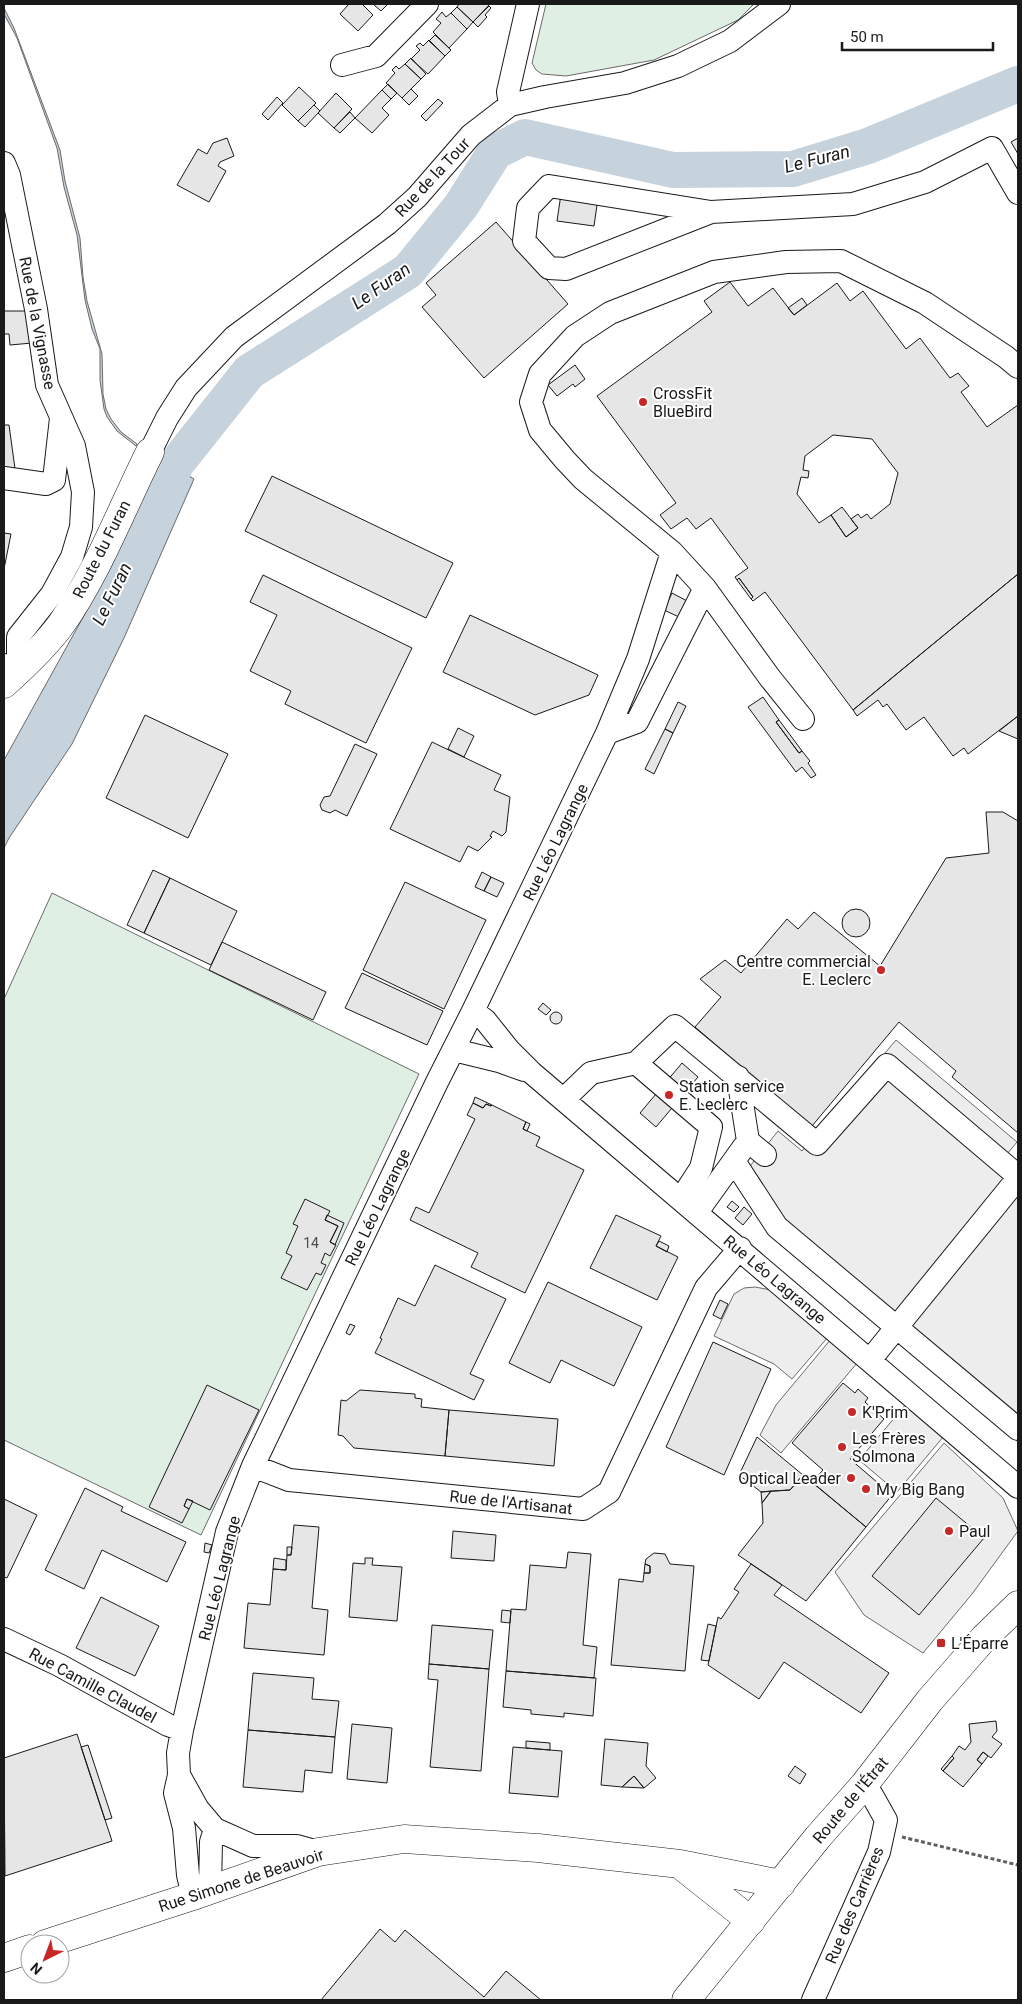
<svg xmlns="http://www.w3.org/2000/svg" width="1022" height="2004" viewBox="0 0 1022 2004" font-family="Roboto,sans-serif">
  <style>
    .green { fill: #e0efe3; stroke: #6a6a6a }
    .parking { fill: #ededed; stroke: #6a6a6a }
    .water { fill: #c6d2dc; stroke: #6a6a6a }
    .lines { fill: none; stroke-linecap: round; stroke-linejoin: round }
    .river { stroke: #c6d2dc; stroke-width: 36 }
    .building { fill: #e6e6e6; stroke: #1a1a1a; fill-rule: evenodd }
    .minor-casing { stroke: #1a1a1a; stroke-width: 24 }
    .major-casing { stroke: #1a1a1a; stroke-width: 29 }
    .path { stroke: #5f5f5f; stroke-width: 3; stroke-dasharray: 4 2.5; stroke-linecap: butt }
    .minor { stroke: #fff; stroke-width: 22 }
    .major { stroke: #fff; stroke-width: 28 }
    .poi-dot { fill: #c62828; stroke: #fff; stroke-width: 2 }
    .labels { text-anchor: middle; stroke-width: 4; stroke-linejoin: round; paint-order: stroke }
    .number-label { font-size: 14px; fill: #4d4d4d }
    .street-label { font-size: 16px; fill: #1a1a1a; stroke: #fff }
    .poi-label { font-size: 16px; fill: #1a1a1a; stroke: #fff; text-anchor: start }
    .water-label { font-size: 18px; font-style: italic; fill: #1a1a1a; stroke: #fff }
  </style>
  <rect width="100%" height="100%" fill="#fff"/>
  <!-- green -->
  <path class="green" d="M546,4H754L738,20L654,60L566,76L542,74L536,70L532,63Z
    M52,893L419,1074L201,1535L4,1440V999Z"/>
  <!-- parking -->
  <path class="parking" d="M896,1040L1017,1142L1007,1154L1018,1163V1442L769,1230L739,1180L778,1131L802,1151Z
    M755,1287L771,1290L828,1337L792,1379L774,1364L714,1336L734,1294L744,1288Z
    M831,1339L858,1362L781,1453L760,1435L776,1405Z
    M906,1404L944,1436L897,1492L859,1460Z
    M944,1443L1003,1498L1018,1531L972,1594L923,1653L864,1615L835,1572Z"/>
  <!-- water -->
  <path class="water" d="M4,8L14,28L60,150L65,181L80,238L83,277L87,301L102,354L103,394L106,409L111,419L121,432L137,444L136,446L117,431L107,417L104,409L100,380V349L92,329L85,300L77,235L64,187L57,148L17,38L4,14Z
    M162,460L194,479L124,638L72,744L9,838L4,848V760L112,565L131,520Z"/>
  <g class="lines">
    <!-- river -->
    <path class="river" d="M153,512L176,464L249,372L408,271L461,206L495,152L525,137L673,170L793,169L868,146L1018,84"/>
  </g>
  <!-- building -->
  <path class="building" d="M349,4H362L373,15L358,31L340,14Z
    M373,4H386L387,5L381,11Z
    M459,4H490L473,22L457,7Z
    M489,6L491,8L485,15L487,17L478,27L473,22Z
    M457,7L473,22L467,29L451,13Z
    M442,12L446,17L451,13L467,29L449,48L433,32L441,23L436,19Z
    M435,35L451,50L445,56L429,41Z
    M429,40L445,56L428,74L411,59L420,50L416,46L420,43L423,46Z
    M411,58L426,74L421,79L405,64Z
    M405,64L421,79L402,98L386,83L395,73L392,70L396,66L399,69Z
    M388,84L397,93L391,99L382,90Z
    M299,87L316,103L298,121L282,105Z
    M411,89L418,96L409,105L402,98Z
    M382,90L391,99L382,108L389,115L372,133L355,118Z
    M336,93L352,109L334,128L318,113Z
    M277,97L283,103L268,120L262,114Z
    M438,99L443,103L426,121L421,116Z
    M314,105L320,111L305,127L298,121Z
    M350,112L355,118L340,133L334,128Z
    M227,138L234,156L220,162L218,166L226,171L209,202L177,185L198,149L207,154L213,143Z
    M1018,138V154L1011,142Z
    M561,194L598,198L594,226L557,221Z
    M496,222L568,304L484,378L422,307L436,295L426,283Z
    M730,282L748,306L773,288L794,315L837,283L850,301L863,291L906,349L920,338L950,378L958,373L969,386L961,392L987,427L1018,405V574L853,710L765,592L753,601L751,599L753,597L739,578L737,580L735,577L748,568L711,518L696,529L687,518L671,529L660,515L676,503L597,396L712,312L704,301ZM833,435L872,439L898,473L890,504L871,519L867,514L861,518L858,514L851,519L858,528L846,537L831,515L819,523L797,494L801,477L808,478L809,471L803,470L805,456Z
    M802,298L807,305L794,315L788,308Z
    M4,311H27L32,343L10,345L9,334H4Z
    M575,365L585,379L575,387L573,384L557,396L548,385Z
    M4,425H9L16,476L4,475Z
    M272,476L453,563L426,618L245,531Z
    M842,507L858,528L846,537L831,515Z
    M4,533L11,534L4,569Z
    M1018,574V716L968,754L964,748L953,756L924,717L906,730L887,704L883,707L878,700L857,716L853,710Z
    M263,575L412,648L366,743L285,704L291,691L250,671L277,615L250,602Z
    M739,578L753,597L751,599L737,580Z
    M672,593L687,601L679,617L664,610Z
    M470,615L598,675L589,695L535,715L443,672Z
    M763,697L779,720L776,722L799,753L802,751L810,761L808,763L816,775L811,778L802,767L796,772L748,707Z
    M678,702L686,706L673,733L665,729Z
    M145,715L228,754L188,838L106,798Z
    M1018,716V739L999,731Z
    M779,720L802,751L799,753L776,722Z
    M458,728L474,736L464,757L448,749Z
    M665,729L673,733L654,774L645,769Z
    M432,742L501,775L494,790L510,797L506,832L502,836L493,831L490,836L492,837L478,851L468,846L460,862L390,829Z
    M355,744L377,754L347,816L335,810L330,813L322,810L320,805L324,797L330,796Z
    M986,812H1003L1018,821V1133L952,1077L956,1071L899,1022L812,1126L726,1061L730,1057L695,1027L721,997L700,979L725,960L741,973L787,919L798,929L814,912L880,966L946,858L989,853Z
    M153,870L170,878L144,933L127,925Z
    M482,872L491,877L484,891L475,887Z
    M491,877L504,883L497,897L484,891Z
    M170,878L237,911L211,965L144,933Z
    M405,882L486,920L444,1009L363,970Z
    M842 923a14 14 0 1 1 28 0a14 14 0 1 1-28 0Z
    M222,942L326,992L313,1020L209,970Z
    M362,973L443,1011L427,1045L345,1008Z
    M543,1003L551,1010L546,1015L538,1009Z
    M550 1018a6 6 0 1 1 12 0a6 6 0 1 1-12 0Z
    M682,1063L698,1077L656,1127L640,1113Z
    M475,1097L492,1105L491,1106L486,1104L483,1108L473,1103Z
    M473,1103L483,1108L486,1104L491,1106L492,1105L526,1122L523,1129L540,1137L536,1146L584,1170L525,1293L471,1267L478,1253L410,1220L416,1207L429,1213L475,1119L467,1115Z
    M526,1122L530,1124L527,1131L523,1129Z
    M305,1199L330,1211L325,1220L338,1226L330,1242L336,1245L330,1256L325,1253L321,1263L326,1265L321,1275L316,1273L307,1290L281,1278L292,1256L286,1253L298,1226L293,1224Z
    M732,1201L739,1207L734,1212L727,1207Z
    M744,1207L752,1214L743,1225L735,1218Z
    M327,1215L344,1223L335,1245L330,1242L338,1226L325,1220Z
    M616,1215L661,1236L656,1246L678,1257L657,1300L590,1268Z
    M659,1241L669,1246L667,1252L656,1246Z
    M435,1265L506,1299L470,1374L484,1380L474,1400L375,1353L382,1339L380,1338L398,1298L415,1306Z
    M548,1282L642,1327L614,1386L561,1360L550,1383L509,1363Z
    M720,1300L728,1304L721,1319L713,1315Z
    M350,1324L355,1326L350,1335L346,1333Z
    M713,1342L771,1369L724,1475L666,1447Z
    M843,1383L855,1393L858,1389L868,1398L865,1402L884,1419L850,1459L892,1495L866,1527L812,1482L823,1470L792,1443Z
    M207,1385L259,1410L210,1510L187,1499L184,1506L189,1509L182,1523L149,1507Z
    M360,1390L415,1394V1398L422,1399L421,1407L449,1410L445,1456L354,1448L343,1436L338,1435L341,1400L346,1401Z
    M449,1410L558,1419L554,1466L445,1456Z
    M757,1437L803,1475L790,1490L761,1492L739,1475Z
    M803,1475L866,1527L806,1601L738,1555L763,1523L762,1503L771,1491L790,1490Z
    M85,1488L123,1507L121,1511L186,1542L167,1582L102,1550L84,1589L45,1570Z
    M771,1491L762,1503L761,1492Z
    M936,1498L984,1538L919,1615L872,1576Z
    M4,1499L37,1515L7,1578L4,1577Z
    M187,1499L193,1501L189,1509L184,1506Z
    M294,1525L319,1527L312,1608L328,1610L324,1655L244,1648L248,1603L270,1605L273,1569L286,1570L287,1555H291Z
    M453,1531L496,1535L494,1561L451,1558Z
    M205,1543L212,1545L209,1553L204,1552Z
    M287,1547H292L291,1555H287Z
    M568,1552L591,1554L583,1645L597,1647L594,1678L506,1671L511,1609L526,1610L530,1565L566,1568Z
    M654,1553L665,1554L670,1564L694,1566L685,1671L611,1665L619,1579L643,1582L644,1573H650V1566L645,1564L646,1559Z
    M274,1558L286,1560V1570L273,1569Z
    M365,1558H373L372,1565L402,1567L397,1621L349,1617L353,1563L365,1564Z
    M645,1564L650,1566V1573H644Z
    M751,1564L782,1585L774,1595L889,1673L861,1713L784,1662L759,1699L708,1665L718,1617L721,1619L739,1592L734,1589Z
    M101,1597L159,1626L135,1676L76,1648Z
    M502,1610L511,1611L510,1623L501,1622Z
    M708,1624L716,1626L709,1661L701,1660Z
    M432,1625L493,1630L489,1669L429,1664Z
    M429,1664L489,1669L481,1771L430,1767L438,1680L428,1679Z
    M506,1671L596,1678L593,1716L564,1713V1717L531,1714V1710L503,1707Z
    M253,1673L314,1678L312,1699L339,1701L335,1737L248,1730Z
    M996,1721L997,1731L992,1737L1002,1744L991,1758L983,1752L977,1760L982,1764L963,1787L943,1771L954,1758L952,1756L959,1746L965,1750L971,1742L969,1724Z
    M352,1724L392,1728L387,1783L347,1779Z
    M248,1730L335,1737L332,1773L305,1770L303,1792L243,1787Z
    M77,1734L112,1841L5,1876L4,1758Z
    M605,1739L648,1743L646,1766L656,1778L644,1788L634,1776L622,1787L601,1785Z
    M526,1741L550,1743V1750L526,1748Z
    M88,1745L112,1818L105,1820L81,1747Z
    M513,1747L562,1751L558,1797L509,1793Z
    M983,1752L988,1756L982,1764L977,1760Z
    M952,1756L954,1758L943,1771L941,1769Z
    M795,1766L806,1774L800,1784L788,1776Z
    M634,1776L644,1788L622,1787Z
    M380,1929L395,1942L405,1930L484,1997L506,1971L541,2000H321Z"/>
  <g class="lines">
    <defs>
      <path id="minor" d="M342,65L376,56L427,4
        M510,105L508,92L528,4
        M4,163L9,175L36,309L47,385L74,446L83,492L81,527L72,557L52,594L18,637V672L4,665
        M711,212L549,186L528,208L524,241L549,268L566,269L711,212L853,204L925,182L992,148L1018,193
        M150,452L167,418L186,388L234,337L387,224L417,197L471,135L510,105L545,97L625,83L678,66L730,41L779,4
        M4,478L46,484L54,480L61,418
        M672,552L583,479L565,460L540,430L531,402L540,374L575,336L610,313L714,272L786,262L841,261L925,303L1006,357L1018,367
        M705,588L770,678L803,719
        M473,1011L485,1020L509,1050L532,1073L1018,1487
        M454,1050L499,1061L524,1070
        M738,1077L748,1141L765,1155
        M564,1099L591,1073L636,1063
        M734,1161L777,1227L1018,1429
        M681,1199L701,1168L711,1127L636,1063L675,1026L817,1144L887,1065L1018,1176
        M697,1212L748,1141
        M870,1360L1018,1178
        M253,1466L289,1480L583,1509L609,1492L706,1288L740,1248
        M4,1639L59,1665L168,1725L182,1730
        M179,1775L178,1753L182,1730L227,1532L253,1466L437,1082L473,1011L607,733L638,659L672,552L705,588L637,722L607,733
        M210,1889L211,1842L215,1829
        M193,1896L188,1875L184,1828L175,1793L179,1775L198,1809L215,1829L253,1846H297L318,1852
        M813,2000L879,1852L886,1820L872,1795L864,1785"/>
      <path id="major" d="M4,684C23,667 44,647 60,626C98,572 121,510 150,452
        M683,1867L751,1921
        M45,1944L193,1896L318,1852L404,1839L538,1848L680,1864L781,1884
        M4,1958L30,1949
        M686,2000L818,1837L864,1785L930,1700L984,1638L1018,1605"/>
    </defs>
    <!-- minor casing -->
    <use href="#minor" class="minor-casing"/>
    <!-- major casing -->
    <use href="#major" class="major-casing"/>
    <!-- path -->
    <path class="path" d="M902,1837L1018,1865"/>
    <!-- minor -->
    <use href="#minor" class="minor"/>
    <!-- major -->
    <use href="#major" class="major"/>
  </g>
  <!-- markers -->
  <g class="poi-dot">
    <circle cx="643" cy="402" r="5"/>
    <circle cx="881" cy="970" r="5"/>
    <circle cx="669" cy="1095" r="5"/>
    <circle cx="852" cy="1412" r="5"/>
    <circle cx="842" cy="1447" r="5"/>
    <circle cx="851" cy="1478" r="5"/>
    <circle cx="866" cy="1489" r="5"/>
    <circle cx="949" cy="1531" r="5"/>
    <rect x="936" y="1638" width="10" height="10" rx="2.5"/>
  </g>
  <g class="labels">
    <!-- number labels -->
    <g class="number-label">
      <text x="311" y="1248">14</text>
    </g>
    <!-- street labels -->
    <g class="street-label">
      <text transform="translate(432 177) rotate(-47)" y="6">Rue de la Tour</text>
      <text transform="translate(38 323) rotate(79)" y="6">Rue de la Vignasse</text>
      <text transform="translate(101 549) rotate(-63)" y="6">Route du Furan</text>
      <text transform="translate(555 842) rotate(-64)" y="6">Rue Léo Lagrange</text>
      <text transform="translate(377 1207) rotate(-64)" y="6">Rue Léo Lagrange</text>
      <text transform="translate(775 1279) rotate(40)" y="6">Rue Léo Lagrange</text>
      <text transform="translate(511 1502) rotate(6)" y="6">Rue de l'Artisanat</text>
      <text transform="translate(219 1578) rotate(-76)" y="6">Rue Léo Lagrange</text>
      <text transform="translate(93 1685) rotate(28)" y="6">Rue Camille Claudel</text>
      <text transform="translate(850 1800) rotate(-50)" y="6">Route de l'Étrat</text>
      <text transform="translate(241 1880) rotate(-18)" y="6">Rue Simone de Beauvoir</text>
      <text transform="translate(854 1905) rotate(-67)" y="6">Rue des Carrières</text>
    </g>
    <!-- poi labels -->
    <g class="poi-label">
      <text x="653" y="399">CrossFit<tspan x="653" dy="18">BlueBird</tspan></text>
      <text x="871" y="967" text-anchor="end">Centre commercial<tspan x="871" dy="18">E. Leclerc</tspan></text>
      <text x="679" y="1092">Station service<tspan x="679" dy="18">E. Leclerc</tspan></text>
      <text x="862" y="1418">K'Prim</text>
      <text x="852" y="1444">Les Frères<tspan x="852" dy="18">Solmona</tspan></text>
      <text x="841" y="1484" text-anchor="end">Optical Leader</text>
      <text x="876" y="1495">My Big Bang</text>
      <text x="959" y="1537">Paul</text>
      <text x="951" y="1649">L'Éparre</text>
    </g>
    <!-- water labels -->
    <g class="water-label">
      <text transform="translate(817 159) rotate(-14)" y="6">Le Furan</text>
      <text transform="translate(381 286) rotate(-35)" y="6">Le Furan</text>
      <text transform="translate(112 594) rotate(-64)" y="6">Le Furan</text>
    </g>
  </g>
  <!-- border -->
  <rect width="1022" height="2004" fill="none" stroke="#1a1a1a" stroke-width="10"/>
  <!-- north arrow -->
  <g transform="translate(45 1959) rotate(222)"><circle r="24" fill="#ffffff" stroke="#a3a3a3"/>
  <path d="M0-4L9 19L0 12L-9 19Z" fill="#c62828"/>
  <text y="-8" font-size="14" font-weight="bold" text-anchor="middle" fill="#1a1a1a">N</text>
  </g>
  <!-- scale -->
  <path d="M842 42v8h151v-8" fill="none" stroke="#1a1a1a" stroke-width="2.5"/>
  <text x="850" y="42" font-size="15" fill="#1a1a1a" stroke="#ffffff" stroke-width="4" paint-order="stroke">50 m</text>
</svg>
